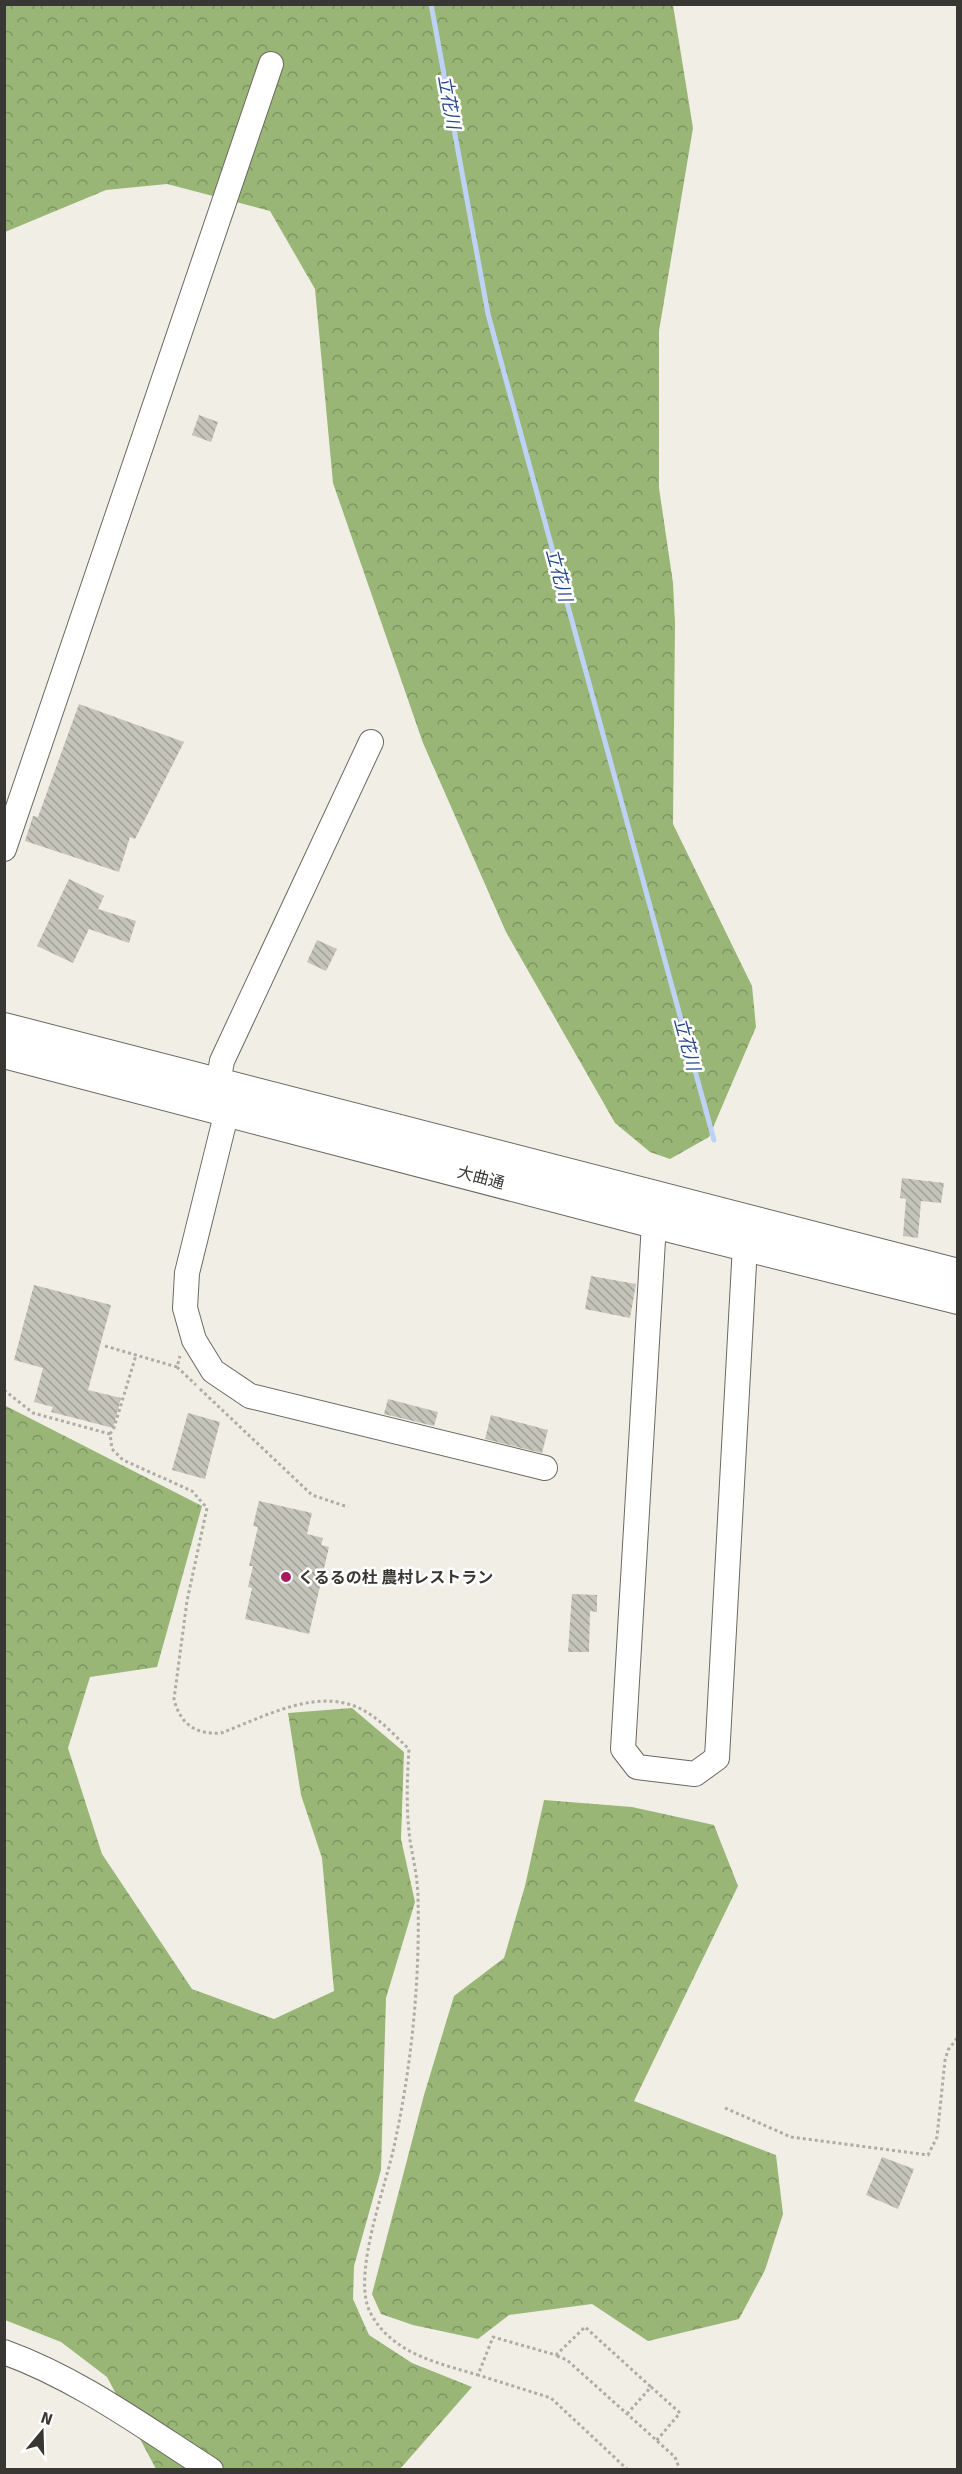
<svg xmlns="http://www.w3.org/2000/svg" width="962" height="2474" viewBox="0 0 962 2474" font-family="Signika,'Noto Sans JP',sans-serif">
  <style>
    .forest { fill: url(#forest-crowns) }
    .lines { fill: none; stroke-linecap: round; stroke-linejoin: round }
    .stream { stroke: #bed2f6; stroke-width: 5 }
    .building { fill: url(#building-back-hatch) }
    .minor-casing { stroke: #6b6961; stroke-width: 26 }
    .major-casing { stroke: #6b6961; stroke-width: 32 }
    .path { stroke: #aeaca4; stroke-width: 3; stroke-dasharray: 3 3; stroke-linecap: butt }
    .minor { stroke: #fff; stroke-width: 24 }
    .major { stroke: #fff; stroke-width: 30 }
    .poi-dot { fill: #a81a5a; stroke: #fff; stroke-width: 2 }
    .labels { text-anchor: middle; stroke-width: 5; stroke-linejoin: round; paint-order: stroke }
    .street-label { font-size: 16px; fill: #383733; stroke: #fff }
    .poi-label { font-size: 16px; font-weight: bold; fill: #383733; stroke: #fff; text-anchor: start }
    .water-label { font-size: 18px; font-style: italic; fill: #26498e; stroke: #fff }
  </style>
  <defs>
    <pattern id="forest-crowns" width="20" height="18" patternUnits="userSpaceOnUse" patternTransform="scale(1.5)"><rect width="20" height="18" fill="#99b677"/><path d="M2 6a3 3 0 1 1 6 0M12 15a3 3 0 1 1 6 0" fill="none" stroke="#7e9562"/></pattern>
    <pattern id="building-back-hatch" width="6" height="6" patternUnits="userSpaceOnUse" patternTransform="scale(1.5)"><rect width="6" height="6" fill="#c5c4ba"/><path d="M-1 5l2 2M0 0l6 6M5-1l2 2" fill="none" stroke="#a1a098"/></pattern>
  </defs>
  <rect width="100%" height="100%" fill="#f1efe5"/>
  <!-- forest -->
  <path class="forest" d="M5,5H673L693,128L659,331V488L673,583L675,623L673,824L752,986L756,1027L709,1137L670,1159L650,1152L615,1123L506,932L423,743L333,483L315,289L270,211L167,184L106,190L5,232Z
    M4,1405L202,1506L157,1667L90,1677L68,1748L102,1854L192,1989L274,2019L334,1991L322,1858L301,1795L288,1713L352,1708L404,1752L401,1839L415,1902L386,1998L381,2170L354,2266L353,2299L369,2335L412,2363L472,2387L400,2469H156L107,2377L61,2342L5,2320Z
    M544,1800L632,1807L714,1825L738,1886L634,2101L776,2155L783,2214L765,2270L739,2319L648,2341L592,2304L509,2315L478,2339L413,2325L381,2314L372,2294L424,2095L454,1996L504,1958L525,1886Z"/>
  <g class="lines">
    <!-- stream -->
    <path class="stream" d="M431,4L488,314L714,1140"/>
  </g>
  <!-- building -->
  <path class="building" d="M199,415L218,422L211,442L192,435Z
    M79,704L184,742L135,839L130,837L119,872L25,841L33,816L38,817Z
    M69,879L104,896L98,909L136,921L129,943L89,929L73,963L37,946Z
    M317,940L337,949L326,971L307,962Z
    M902,1178L944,1183L941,1203L921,1201L918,1238L903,1236L906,1199L900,1198Z
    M591,1276L636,1284L630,1318L585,1309Z
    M34,1285L111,1305L88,1390L121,1398L113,1428L51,1412L53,1407L34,1402L43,1368L14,1360Z
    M388,1399L438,1412L434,1426L384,1414Z
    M188,1413L220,1422L205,1479L172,1470Z
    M491,1415L548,1430L542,1453L485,1439Z
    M259,1501L312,1513L307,1534L323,1538L321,1545L329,1547L309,1634L245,1619L252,1588L248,1587L253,1566H249L258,1527L253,1526Z
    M572,1594L597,1595V1612L590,1611L589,1652H568Z
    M882,2157L914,2169L898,2209L866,2195Z"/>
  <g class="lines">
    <defs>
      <path id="minor" d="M371,742L222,1061L218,1083L227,1111L187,1273L185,1308L194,1340L213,1371L250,1396L545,1468
        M4,849L271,64
        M654,1223L623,1749L637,1767L695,1774L717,1758L745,1245
        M4,2352C79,2379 145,2428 211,2470"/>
      <path id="major" d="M4,1028L958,1274
        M4,1053L654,1223L958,1299"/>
    </defs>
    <!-- minor casing -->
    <use href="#minor" class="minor-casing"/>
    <!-- major casing -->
    <use href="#major" class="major-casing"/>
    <!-- path -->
    <path class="path" d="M105,1346L177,1367L180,1356
      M177,1367L196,1385
      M200,1389L312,1495L348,1507
      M4,1390L33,1413L110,1434L112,1449L123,1460L192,1491L207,1508L187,1601L174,1699C180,1724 196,1735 221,1733C267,1716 325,1682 371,1715C385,1724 397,1738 409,1749C407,1780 406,1810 410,1840C413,1859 418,1879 418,1898C420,1980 412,2062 395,2142C387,2184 350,2277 371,2314C393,2354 438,2363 478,2375
      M110,1434L114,1428L136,1355
      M725,2108L791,2137L928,2155L937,2137L945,2060L948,2050L958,2037
      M557,2356L567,2360L675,2457L680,2470
      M627,2414L651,2387L680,2413L656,2441
      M628,2470L551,2398L478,2375L493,2337L556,2355L585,2327L651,2387"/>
    <!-- minor -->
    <use href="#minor" class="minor"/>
    <!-- major -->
    <use href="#major" class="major"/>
  </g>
  <!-- markers -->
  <circle class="poi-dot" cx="286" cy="1577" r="6"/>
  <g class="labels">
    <!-- street labels -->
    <g class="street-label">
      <text transform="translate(481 1177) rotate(15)" y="6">大曲通</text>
    </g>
    <!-- poi labels -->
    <g class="poi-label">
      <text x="298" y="1583">くるるの杜 農村レストラン</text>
    </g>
    <!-- water labels -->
    <g class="water-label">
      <text transform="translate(449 102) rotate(80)" y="6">立花川</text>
      <text transform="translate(559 575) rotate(75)" y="6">立花川</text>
      <text transform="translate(687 1044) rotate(75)" y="6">立花川</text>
    </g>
  </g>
  <!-- border -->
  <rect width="962" height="2474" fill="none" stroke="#383733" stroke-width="12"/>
  <!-- north arrow -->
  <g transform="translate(42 2432) rotate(19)" stroke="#ffffff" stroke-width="4.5" paint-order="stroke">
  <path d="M0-4.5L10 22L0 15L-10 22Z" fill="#383733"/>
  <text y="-9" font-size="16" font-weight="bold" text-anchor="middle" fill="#383733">N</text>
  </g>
</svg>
